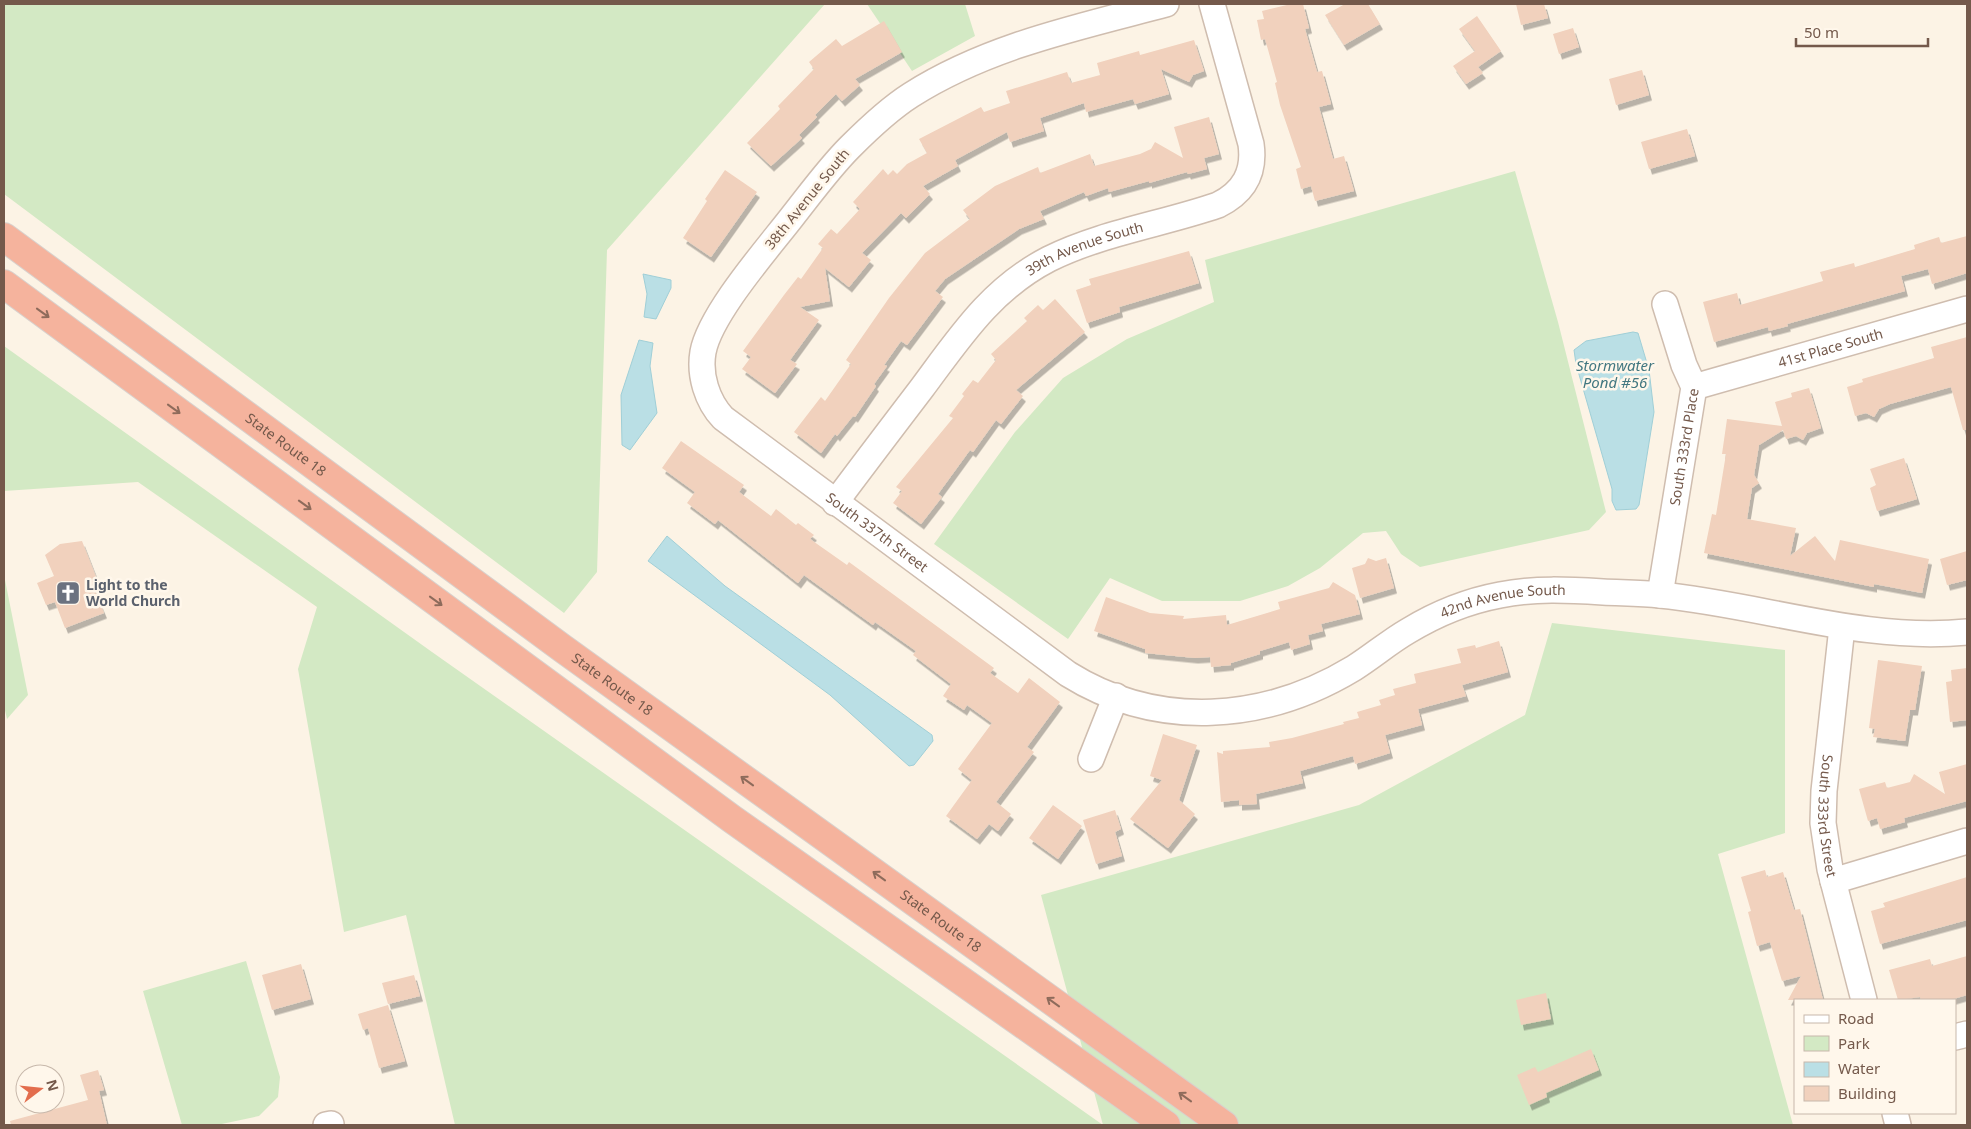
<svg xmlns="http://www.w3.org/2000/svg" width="1971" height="1129" viewBox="0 0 1971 1129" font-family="'Noto Sans',sans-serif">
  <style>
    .green { fill: #d3e9c4 }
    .water { fill: #badfe5; stroke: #a0cfd7 }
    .building { fill: #f1d1bd; filter: url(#shadow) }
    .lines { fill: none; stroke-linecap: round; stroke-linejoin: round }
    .minor-casing { stroke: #cfbdaf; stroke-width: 28 }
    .highway-casing { stroke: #d8d1cd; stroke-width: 30 }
    .minor { stroke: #fff; stroke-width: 25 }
    .highway { stroke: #f5b39d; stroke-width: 28 }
    .oneway { stroke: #8e6b5b }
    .labels { text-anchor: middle; stroke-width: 5; stroke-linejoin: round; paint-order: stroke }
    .street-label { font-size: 14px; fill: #74594b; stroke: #fff7eb }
    .worship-label { font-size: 14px; font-weight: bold; fill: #5b616d; stroke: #fff7eb; text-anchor: start }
    .water-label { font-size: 15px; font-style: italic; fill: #427780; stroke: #fff7eb }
  </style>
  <defs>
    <filter id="shadow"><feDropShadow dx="3" dy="5.5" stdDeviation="0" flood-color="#0004"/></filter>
  </defs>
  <rect width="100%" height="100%" fill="#fcf3e5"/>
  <!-- green -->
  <path class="green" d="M4,4H825L607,250L597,572L564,613L4,194Z
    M867,4H965L975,36L912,71Z
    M1515,171L1558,322L1606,512L1589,530L1420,567L1401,554L1386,531L1363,533L1320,568L1288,586L1240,601H1162L1110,578L1068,639L934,544L1015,432L1063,378L1127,339L1214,302L1205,260Z
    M4,346L432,652L1103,1125L1041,895L1359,805L1525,715L1552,623L1785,650V833L1718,854L1793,1125H455L406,915L344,932L298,669L317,607L138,482L4,491Z
    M4,575L28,695L7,719L4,706Z
    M246,961L280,1077L278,1097L259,1116L217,1125H182L143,991Z"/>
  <!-- water -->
  <path class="water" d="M643,274L671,280V288L656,319L644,317L647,294Z
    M1633,332L1638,333L1649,370L1654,412L1639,505L1636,509L1616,510L1612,501V489L1576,364L1574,350L1586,341Z
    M639,340L653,343L650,366L657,413L630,450L622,445L621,395Z
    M667,536L725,586L932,735L933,741L914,765L909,766L900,758L830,695L648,561Z"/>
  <!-- building -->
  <path class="building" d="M1291,4H1303L1309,28L1305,29L1317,72L1322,71L1331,104L1319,107L1333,159L1344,156L1354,191L1315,201L1311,186L1301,189L1296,169L1301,167L1280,105L1275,83L1277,82L1265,39L1261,40L1257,20L1264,19L1262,11Z
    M1345,4H1368L1380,24L1344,45L1325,15Z
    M1516,4H1544L1548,18L1521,25Z
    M1477,16L1501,51L1478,67L1483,73L1466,84L1453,66L1475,51L1459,29Z
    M884,21L902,52L855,79L860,85L842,101L836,94L815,115L817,117L799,135L802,138L771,166L747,143L780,109L778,106L814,69L809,62L836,39L842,46Z
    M1573,28L1579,47L1559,54L1553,34Z
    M1194,40L1204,71L1193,75L1189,82L1161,69L1169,94L1135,104L1133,99L1086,112L1084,103L1040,118L1044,131L1010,142L1007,132L955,160L958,166L923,186L930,194L906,218L901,213L862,253L871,260L849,287L825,268L830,301L800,307L819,320L790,360L797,364L775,393L742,369L751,357L743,351L784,295L798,277L801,279L823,248L818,244L831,229L837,234L860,209L853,202L883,169L888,175L893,170L897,174L907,164L927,153L919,139L981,107L984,112L1010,103L1006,91L1067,72L1071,83L1100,75L1097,63L1139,51L1140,55Z
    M1642,70L1649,95L1616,105L1609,79Z
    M1209,117L1219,154L1204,158L1207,169L1188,174L1187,172L1149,183V181L1109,192L1108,188L1086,196L1084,192L1040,211L1044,219L1019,229L945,279L935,291L943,297L907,345L901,341L884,365L887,366L874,384L876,386L855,417L853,416L837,436L835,434L821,453L794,432L821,397L825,401L851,364L846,360L889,298L925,253L970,219L963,210L995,186L1038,167L1040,173L1090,154L1094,166L1140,154L1151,149L1155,142L1183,158L1174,127Z
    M1687,129L1695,156L1649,169L1641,142Z
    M725,170L757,192L711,257L683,238L707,201L705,199Z
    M1967,236V273L1932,284L1928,269L1901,276L1905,291L1787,324L1788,326L1769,331L1768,327L1714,342L1703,302L1737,293L1740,305L1823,281L1820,272L1854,263L1855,267L1915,249L1914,245L1939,237L1941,243Z
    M1189,251L1199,283L1119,307L1120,312L1087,323L1076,290L1091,285L1089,279Z
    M1055,299L1085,332L1016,390L1023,396L1001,424L996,420L973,452L970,450L938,494L942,497L921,524L893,503L902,491L896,487L953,418L949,416L964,396L962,394L973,380L978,383L996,360L991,354L1027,321L1024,318L1038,305L1043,310Z
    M1967,337V430H1963L1951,387L1890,404L1879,409L1874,417L1866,413L1855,416L1847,387L1863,382L1862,379L1934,358L1931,347Z
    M1809,388L1821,428L1807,433L1803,440L1796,436L1786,439L1783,430L1759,445L1754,475L1759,483L1752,488L1747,519L1796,528L1790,556L1815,536L1835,561L1840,540L1929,559L1922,593L1874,584V587L1704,553L1712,514L1716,515L1726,454H1722L1727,419L1782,426L1775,402L1792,397L1791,393Z
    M681,441L744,485L739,492L771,516L776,509L796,525L798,523L814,535L810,539L847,565L849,562L994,668L990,673L1018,693L1029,678L1060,702L1027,747L1034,752L996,802L1011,814L998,831L989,824L977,839L946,816L972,780L958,769L992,723L967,705L964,710L943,696L951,684L913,655L916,651L875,622L873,625L804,575L798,583L718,520L715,524L687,503L695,492L662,468Z
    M1904,458L1917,499L1877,511L1870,488L1876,485L1870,469Z
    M82,541L98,582L92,584L104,613L65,628L55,602L46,605L37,583L54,576L45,555L60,544Z
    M1967,551V580L1947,585L1940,559Z
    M1368,558L1376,561L1386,558L1394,588L1360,598L1352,568L1365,564Z
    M1333,582L1355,595L1360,614L1321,624L1323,631L1308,635L1310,644L1291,650L1289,642L1260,651V654L1231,663V665L1211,667L1210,657L1195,658L1145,653V649L1094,631L1106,597L1150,613L1184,616L1183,619L1226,615L1227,625L1280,609L1278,602L1329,588Z
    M1499,641L1508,672L1462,685L1466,696L1418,709L1422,725L1385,735L1390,753L1355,764L1353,756L1300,771L1303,783L1256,794L1257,804L1239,805V800L1221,802L1217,752L1223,754V751L1270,747L1269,742L1292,738L1344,724L1343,722L1359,718L1357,712L1381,705L1379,700L1395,695L1393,689L1416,683L1414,674L1461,663L1457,649L1475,645L1476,648Z
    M1878,660L1922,666L1915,710H1910L1905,741L1873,737L1875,729L1869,728Z
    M1967,668V720L1950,722L1946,682L1952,681L1951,670Z
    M1163,734L1197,745L1179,800L1195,814L1168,848L1130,819L1162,780L1150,776Z
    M1967,764V801L1904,818L1905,822L1880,829L1877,818L1868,821L1859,789L1885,782L1887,788L1910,782L1914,774L1945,794L1939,772Z
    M1053,805L1082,826L1058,859L1029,838Z
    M1115,810L1121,829L1115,832L1122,856L1096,864L1083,820Z
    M1765,870L1767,877L1783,872L1794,910L1800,909L1823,1000H1788L1801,976L1782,981L1770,942L1757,946L1748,912L1751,911L1741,877Z
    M1967,877V920L1880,944L1871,911L1885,907L1883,903Z
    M1967,956V995L1950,1000H1921L1920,997L1898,1000L1889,970L1930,959L1932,966Z
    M301,964L311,999L272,1010L262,975Z
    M414,975L420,996L388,1004L382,983Z
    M1546,993L1551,1019L1521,1025L1516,1000Z
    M388,1005L405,1061L379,1068L368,1028L363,1030L358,1014Z
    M1591,1049L1599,1070L1546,1093L1547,1097L1529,1105L1517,1075L1535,1067L1538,1072Z
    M98,1070L104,1090L99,1091L107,1125H11L10,1121L88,1100L80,1075Z"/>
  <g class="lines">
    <defs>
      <g id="minor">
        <path id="s1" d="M1166,4C1079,27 988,46 911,95C889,109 869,128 850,147C829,168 811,193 792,217C768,248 710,314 703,352C699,375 707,401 723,418L1068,674C1158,730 1265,722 1354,668C1373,656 1389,642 1408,631C1436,614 1468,601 1500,595C1534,588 1569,590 1603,592C1622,593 1641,593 1660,595C1763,605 1862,642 1967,632"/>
        <path id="s2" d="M1694,387L1967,309"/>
        <path id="s3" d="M835,503C864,464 893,426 922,388C960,337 991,289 1049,259C1101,233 1163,224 1218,205C1244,192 1255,172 1251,144L1212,4"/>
        <path id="s4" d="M1660,595L1694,387L1684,365L1665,304"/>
        <path id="s5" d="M1842,627L1824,791L1823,823L1830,869L1864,1000"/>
        <path d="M1091,759L1116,696"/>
        <path d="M1833,881L1967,841"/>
        <path d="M1955,1037L1967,1034"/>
        <path d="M1895,1113L1898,1125"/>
        <path d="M326,1125L331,1124"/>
      </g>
      <g id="highway">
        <path id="s6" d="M4,237L562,648L1224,1125"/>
        <path d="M4,284L732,819L1166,1125"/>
      </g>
    </defs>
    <!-- minor casing -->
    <use href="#minor" class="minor-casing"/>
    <!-- highway casing -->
    <use href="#highway" class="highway-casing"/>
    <!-- minor -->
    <use href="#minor" class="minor"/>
    <!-- highway -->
    <use href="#highway" class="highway"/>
  </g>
  <!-- one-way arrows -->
  <defs><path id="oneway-shaft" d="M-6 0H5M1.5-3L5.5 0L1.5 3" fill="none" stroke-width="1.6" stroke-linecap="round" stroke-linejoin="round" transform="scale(1.25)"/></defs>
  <g class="oneway">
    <use href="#oneway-shaft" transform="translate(43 313) rotate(36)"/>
    <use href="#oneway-shaft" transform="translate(174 409) rotate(36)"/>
    <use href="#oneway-shaft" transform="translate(305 505) rotate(36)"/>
    <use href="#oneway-shaft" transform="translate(436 601) rotate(36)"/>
    <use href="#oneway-shaft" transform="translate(747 781) rotate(-144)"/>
    <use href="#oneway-shaft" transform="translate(879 876) rotate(-144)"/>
    <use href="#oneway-shaft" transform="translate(1053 1002) rotate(-144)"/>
    <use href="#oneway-shaft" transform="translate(1185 1097) rotate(-144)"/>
  </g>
  <!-- icons -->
  <defs>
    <symbol id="church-square" viewBox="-11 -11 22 22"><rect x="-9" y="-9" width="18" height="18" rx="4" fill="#6b7280" stroke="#fff7eb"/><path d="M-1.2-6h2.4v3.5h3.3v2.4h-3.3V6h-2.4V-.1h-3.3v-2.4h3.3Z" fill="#fff"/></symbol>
  </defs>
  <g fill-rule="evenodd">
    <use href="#church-square" x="54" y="579" width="28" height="28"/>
  </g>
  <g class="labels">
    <!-- street labels -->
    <g class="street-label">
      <text transform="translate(807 199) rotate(-51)" y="5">38th Avenue South</text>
      <text dy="5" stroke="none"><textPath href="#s3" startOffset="364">39th Avenue South</textPath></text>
      <text dy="5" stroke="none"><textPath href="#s2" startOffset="142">41st Place South</textPath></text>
      <text dy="5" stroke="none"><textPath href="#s6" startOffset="350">State Route 18</textPath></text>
      <text dy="5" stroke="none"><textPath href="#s4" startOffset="150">South 333rd Place</textPath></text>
      <text dy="5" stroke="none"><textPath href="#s1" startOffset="869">South 337th Street</textPath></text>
      <text dy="5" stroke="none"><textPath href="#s1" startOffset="1575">42nd Avenue South</textPath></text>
      <text dy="5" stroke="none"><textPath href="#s6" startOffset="755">State Route 18</textPath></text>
      <text dy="5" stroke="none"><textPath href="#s5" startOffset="190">South 333rd Street</textPath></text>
      <text dy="5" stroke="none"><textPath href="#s6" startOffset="1160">State Route 18</textPath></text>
    </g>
    <!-- worship labels -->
    <g class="worship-label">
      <text x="86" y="590">Light to the<tspan x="86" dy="16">World Church</tspan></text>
    </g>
    <!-- water labels -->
    <g class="water-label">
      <text x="1615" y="371">Stormwater<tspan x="1615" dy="17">Pond #56</tspan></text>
    </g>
  </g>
  <!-- border -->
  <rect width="1971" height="1129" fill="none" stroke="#74594b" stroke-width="10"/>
  <!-- legend -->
  <rect x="1794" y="999" width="162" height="115" fill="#fff7eb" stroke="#c7b8ab"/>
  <rect x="1804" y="1015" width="25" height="8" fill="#ffffff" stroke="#c7b8ab"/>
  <text x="1838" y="1024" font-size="15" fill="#74594b">Road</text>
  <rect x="1804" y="1036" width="25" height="15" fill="#d3e9c4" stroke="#c7b8ab"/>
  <text x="1838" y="1049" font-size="15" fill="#74594b">Park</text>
  <rect x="1804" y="1062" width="25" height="15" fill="#badfe5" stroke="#c7b8ab"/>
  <text x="1838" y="1074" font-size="15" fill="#74594b">Water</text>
  <rect x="1804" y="1086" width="25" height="15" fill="#f1d1bd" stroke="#c7b8ab"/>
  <text x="1838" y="1099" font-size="15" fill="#74594b">Building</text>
  <!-- north arrow -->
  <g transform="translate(40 1089) rotate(74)"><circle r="24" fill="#fff7eb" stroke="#c7b8ab"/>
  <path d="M0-4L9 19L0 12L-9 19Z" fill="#e36d4d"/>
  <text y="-8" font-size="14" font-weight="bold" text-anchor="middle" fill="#74594b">N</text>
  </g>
  <!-- scale -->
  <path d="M1796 38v8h132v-8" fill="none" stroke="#74594b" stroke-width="2.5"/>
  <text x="1804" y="38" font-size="15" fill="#74594b" stroke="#fff7eb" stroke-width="4" paint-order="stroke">50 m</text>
</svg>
